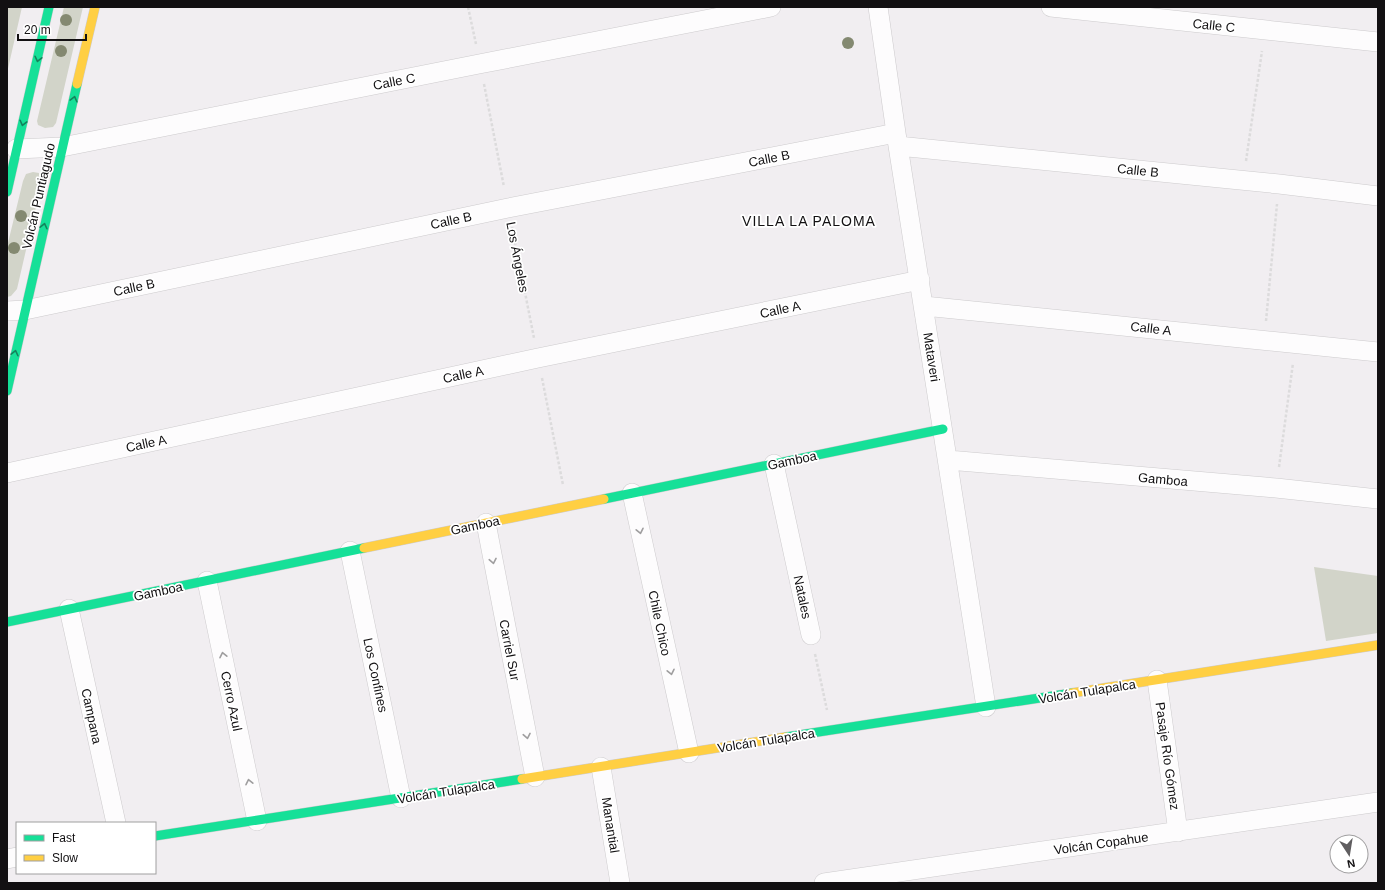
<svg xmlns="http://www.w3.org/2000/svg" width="1385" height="890" viewBox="0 0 1385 890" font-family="Helvetica,sans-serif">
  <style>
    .green { fill: #d2d4c9 }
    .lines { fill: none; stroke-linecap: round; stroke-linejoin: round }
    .street-casing { stroke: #cdcbcd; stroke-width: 20 }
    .fast-casing { stroke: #cdcbcd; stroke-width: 10 }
    .slow-casing { stroke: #cdcbcd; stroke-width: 10 }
    .path { stroke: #dcdbdc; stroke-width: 2.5; stroke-dasharray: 3 2; stroke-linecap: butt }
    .street { stroke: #fdfcfd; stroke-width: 19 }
    .fast { stroke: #16e098; stroke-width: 9 }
    .slow { stroke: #ffcf43; stroke-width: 9 }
    .tree { fill: #848971 }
    .oneway { stroke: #14825c }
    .oneway2 { stroke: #9f9e9f }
    .labels { text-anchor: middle; stroke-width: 3.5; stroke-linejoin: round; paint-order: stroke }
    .street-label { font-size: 13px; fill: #121012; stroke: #fff }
    .neighbourhood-label { font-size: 14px; letter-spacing: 1px; fill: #121012; stroke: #fff }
  </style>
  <rect width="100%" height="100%" fill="#f1eef1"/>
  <!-- green -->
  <path class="green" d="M7,7H22L7,73Z
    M64,7H83L56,123L53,127L45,128L38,125L37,121Z
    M33,172L39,173L41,177V185L17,289L11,296L7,297V247L23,181L26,174Z
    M1314,567L1378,576V633L1326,641Z"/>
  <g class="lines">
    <defs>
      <path id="street" d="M878,7L896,133L986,707
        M1051,7L1378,42
        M898,146L1279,184L1378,196
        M16,149L62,147L479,64L771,7
        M924,306L1378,352
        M7,311L25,310L508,208L896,133
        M948,460L1276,488L1378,499
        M774,464L811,635
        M7,473L538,358L920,280
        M632,493L689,753
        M486,523L535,777
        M350,551L401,798
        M207,581L257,821
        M69,609L116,823
        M1157,680L1178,832
        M601,767L620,883
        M7,859L17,857
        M824,883L1378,802"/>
      <path id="fast" d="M7,192L49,7
        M7,391L77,84
        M604,499L943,429
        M7,622L364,548
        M786,737L1072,693
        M155,836L522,779"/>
      <path id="slow" d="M77,84L95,7
        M364,548L604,499
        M1072,693L1378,645
        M522,779L786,737"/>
    </defs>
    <!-- street casing -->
    <use href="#street" class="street-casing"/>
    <!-- fast casing -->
    <use href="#fast" class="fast-casing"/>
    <!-- slow casing -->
    <use href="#slow" class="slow-casing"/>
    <!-- path -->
    <path class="path" d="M468,7L476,44
      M484,84L504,187
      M1246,161L1262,51
      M512,227L534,338
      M1266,321L1277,204
      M542,378L563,485
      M1279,467L1293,363
      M815,654L827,710"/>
    <!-- street -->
    <use href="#street" class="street"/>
    <!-- fast -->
    <use href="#fast" class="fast"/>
    <!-- slow -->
    <use href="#slow" class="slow"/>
  </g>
  <!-- trees -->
  <g class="tree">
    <circle cx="66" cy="20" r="6"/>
    <circle cx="848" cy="43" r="6"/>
    <circle cx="61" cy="51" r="6"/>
    <circle cx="21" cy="216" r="6"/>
    <circle cx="14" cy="248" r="6"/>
  </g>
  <!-- one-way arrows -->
  <defs><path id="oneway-chevron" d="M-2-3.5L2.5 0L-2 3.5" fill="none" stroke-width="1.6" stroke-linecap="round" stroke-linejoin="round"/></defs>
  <g class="oneway">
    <use href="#oneway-chevron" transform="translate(38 59) rotate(103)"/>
    <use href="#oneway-chevron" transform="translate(74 99) rotate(-76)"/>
    <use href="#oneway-chevron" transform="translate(23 123) rotate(104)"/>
    <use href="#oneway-chevron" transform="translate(44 226) rotate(-77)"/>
    <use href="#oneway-chevron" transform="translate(15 353) rotate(-77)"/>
  </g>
  <g class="oneway2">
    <use href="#oneway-chevron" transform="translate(640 531) rotate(78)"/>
    <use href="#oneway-chevron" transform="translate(493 561) rotate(79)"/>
    <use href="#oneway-chevron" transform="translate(223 655) rotate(-102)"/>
    <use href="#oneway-chevron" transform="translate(671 672) rotate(78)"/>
    <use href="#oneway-chevron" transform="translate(527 736) rotate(79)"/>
    <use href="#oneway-chevron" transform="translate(249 782) rotate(-102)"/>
  </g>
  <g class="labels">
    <!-- street labels -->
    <g class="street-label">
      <text transform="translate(1214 25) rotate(6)" y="5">Calle C</text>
      <text transform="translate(394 81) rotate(-11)" y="5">Calle C</text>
      <text transform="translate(769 158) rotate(-11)" y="5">Calle B</text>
      <text transform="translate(1138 170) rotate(6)" y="5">Calle B</text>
      <text transform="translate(38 196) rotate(-77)" y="5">Volcán Puntiagudo</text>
      <text transform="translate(451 220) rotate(-12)" y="5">Calle B</text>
      <text transform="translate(518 257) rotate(79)" y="5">Los Ángeles</text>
      <text transform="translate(134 287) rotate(-12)" y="5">Calle B</text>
      <text transform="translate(780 309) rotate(-12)" y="5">Calle A</text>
      <text transform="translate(1151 328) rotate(6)" y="5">Calle A</text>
      <text transform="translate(932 357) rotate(81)" y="5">Mataveri</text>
      <text transform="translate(463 374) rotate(-12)" y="5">Calle A</text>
      <text transform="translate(146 443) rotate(-12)" y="5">Calle A</text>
      <text transform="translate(792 460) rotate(-12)" y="5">Gamboa</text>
      <text transform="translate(1163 479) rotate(5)" y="5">Gamboa</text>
      <text transform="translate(475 525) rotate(-12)" y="5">Gamboa</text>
      <text transform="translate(158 591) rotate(-12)" y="5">Gamboa</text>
      <text transform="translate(803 597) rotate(78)" y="5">Natales</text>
      <text transform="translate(660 623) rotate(78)" y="5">Chile Chico</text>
      <text transform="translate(510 650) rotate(79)" y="5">Carriel Sur</text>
      <text transform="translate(376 675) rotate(78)" y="5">Los Confines</text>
      <text transform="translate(1087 691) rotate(-9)" y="5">Volcán Tulapalca</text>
      <text transform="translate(232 701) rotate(78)" y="5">Cerro Azul</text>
      <text transform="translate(92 716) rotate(78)" y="5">Campana</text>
      <text transform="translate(766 740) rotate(-9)" y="5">Volcán Tulapalca</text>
      <text transform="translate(1168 756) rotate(82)" y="5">Pasaje Río Gómez</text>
      <text transform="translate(446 791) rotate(-9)" y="5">Volcán Tulapalca</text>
      <text transform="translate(611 825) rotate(81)" y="5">Manantial</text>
      <text transform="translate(1101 843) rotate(-8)" y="5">Volcán Copahue</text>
    </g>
    <!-- neighbourhood labels -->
    <g class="neighbourhood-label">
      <text x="809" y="226">VILLA LA PALOMA</text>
    </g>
  </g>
  <!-- border -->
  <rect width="1385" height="890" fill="none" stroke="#121012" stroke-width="16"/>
  <!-- legend -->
  <rect x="16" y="822" width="140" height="52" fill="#ffffff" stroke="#a09fa0"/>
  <rect x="24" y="835" width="20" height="6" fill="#16e098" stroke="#a09fa0"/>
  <text x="52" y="842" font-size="12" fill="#121012">Fast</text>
  <rect x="24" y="855" width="20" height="6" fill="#ffcf43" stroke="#a09fa0"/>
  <text x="52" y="862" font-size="12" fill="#121012">Slow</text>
  <!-- north arrow -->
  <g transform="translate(1349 854) rotate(168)"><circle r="19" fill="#ffffff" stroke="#a09fa0"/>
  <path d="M0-3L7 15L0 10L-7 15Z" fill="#605e60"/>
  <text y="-6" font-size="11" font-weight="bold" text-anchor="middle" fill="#121012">N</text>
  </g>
  <!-- scale -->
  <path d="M18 34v6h68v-6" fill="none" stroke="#121012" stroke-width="2"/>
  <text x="24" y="34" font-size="12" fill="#121012" stroke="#ffffff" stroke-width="3" paint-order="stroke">20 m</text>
</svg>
